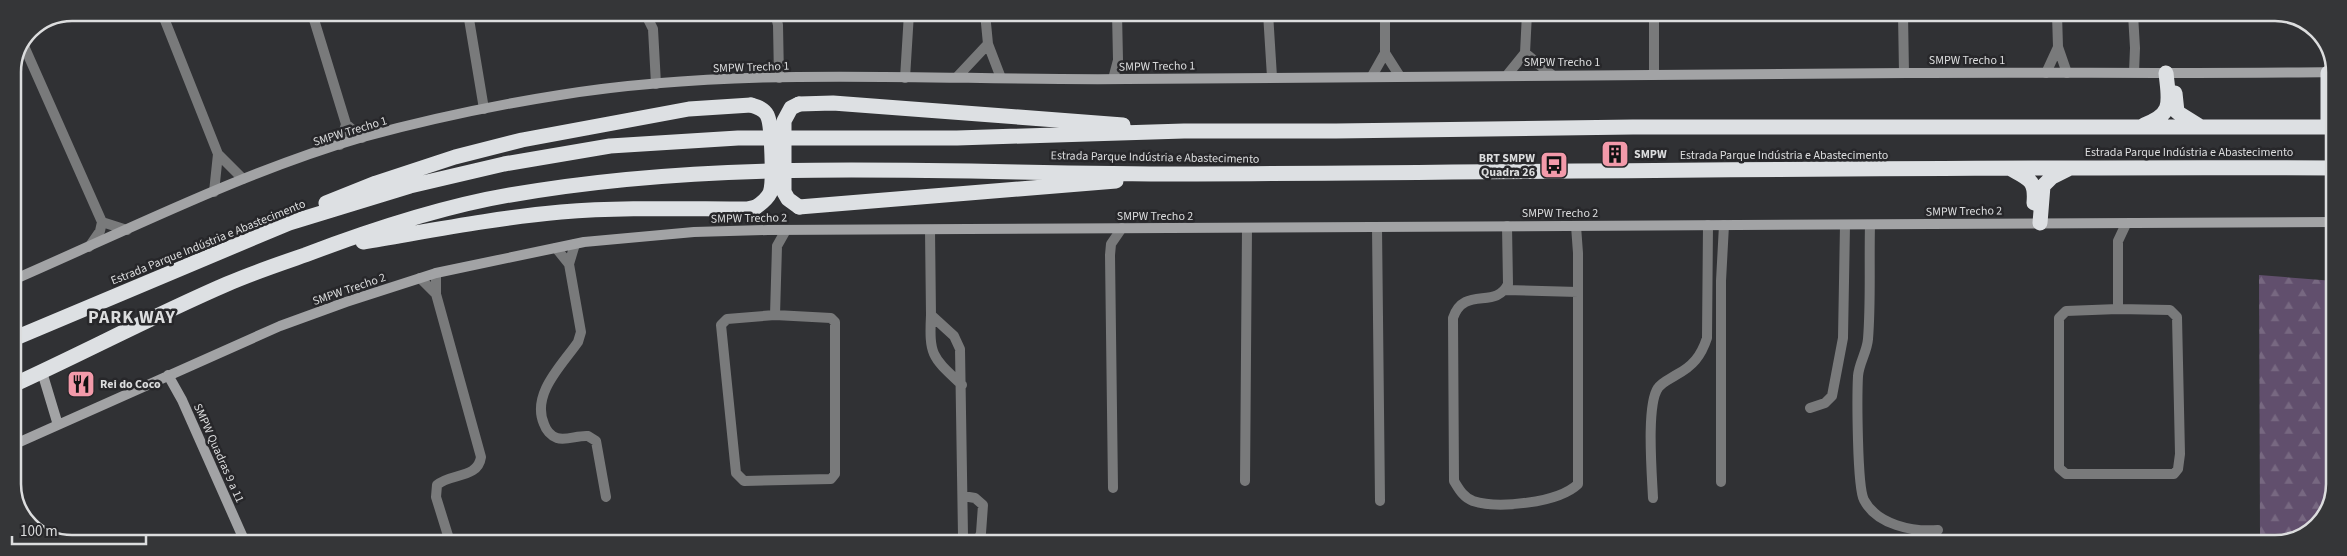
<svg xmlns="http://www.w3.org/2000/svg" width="2347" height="556" viewBox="0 0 2347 556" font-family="'Source Sans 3',sans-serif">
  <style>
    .forest { fill: url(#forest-firs) }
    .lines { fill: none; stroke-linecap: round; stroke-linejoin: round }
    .street { stroke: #797a7b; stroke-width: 10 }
    .secondary { stroke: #a2a3a5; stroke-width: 10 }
    .highway { stroke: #dde0e3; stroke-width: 15 }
    .highway-bridge { stroke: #dde0e3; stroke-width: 15 }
    .labels { text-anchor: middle; stroke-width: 5; stroke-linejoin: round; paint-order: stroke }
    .street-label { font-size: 12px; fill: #dcddde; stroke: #27272a }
    .poi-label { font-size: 12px; font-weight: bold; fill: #dcddde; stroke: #27272a; text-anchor: start }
    .district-label { font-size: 18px; font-weight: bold; letter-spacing: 1px; fill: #dcddde; stroke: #27272a }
    .rim { fill: none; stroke: #dcddde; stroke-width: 2.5 }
  </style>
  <defs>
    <pattern id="forest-firs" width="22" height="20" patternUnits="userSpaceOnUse" patternTransform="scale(1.25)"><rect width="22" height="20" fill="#614f6d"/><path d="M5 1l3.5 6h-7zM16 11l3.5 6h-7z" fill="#776881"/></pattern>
  </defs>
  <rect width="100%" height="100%" fill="#303134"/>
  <!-- forest -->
  <path class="forest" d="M2259,275L2334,281L2333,495L2311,531L2305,533L2260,534Z"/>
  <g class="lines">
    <!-- street -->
    <path class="street" d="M162,13L218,154L243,179
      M312,13L346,124L340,145
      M468,13L484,109
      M645,13L653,29L656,84
      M775,13L778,25L779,78
      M985,13L988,44L1001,78
      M1268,13L1272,77
      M1654,13V75
      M1903,14L1904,73
      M2057,14L2058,47L2067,73
      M2133,14L2135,48L2134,72
      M24,46L102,222L100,231L89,247
      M1385,53L1399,75
      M1525,53L1552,75
      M2046,73L2058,47
      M1508,74L1525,53L1527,13
      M958,76L988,44
      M1372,76L1385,53V13
      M905,78L909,13
      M1113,79L1118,60L1117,13
      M346,124L362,138
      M214,192L218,154
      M102,222L127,230
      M1870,225C1869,263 1871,302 1868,339C1867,352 1859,363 1858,376C1857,395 1857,487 1864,500C1877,525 1913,532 1938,530
      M1507,226L1508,284C1496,310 1464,285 1453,318L1454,481C1459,489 1463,497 1473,501C1498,509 1558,503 1578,484V253L1576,226
      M1377,227L1380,501
      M930,230L931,315L954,336L960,349L963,536L966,543
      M556,248L569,264L581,332L578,342C562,365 531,394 544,424C546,430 551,436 557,438C566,441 578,435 588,436L596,441L606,497
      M569,264L575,244
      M436,273V294L481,457C478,479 450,473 437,485L436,497L450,542
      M420,278L436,294
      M1505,290L1578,292
      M2118,309L2170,310L2177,317L2180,454L2178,469L2174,474H2066L2059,468V318L2066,311Z
      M2118,309V241L2126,224
      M775,315L831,318L835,322V474L831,479L744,481L736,473L721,325L727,319Z
      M775,315L777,246L786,230
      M931,315C929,356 932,357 962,385
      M1810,408L1825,403L1832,396L1843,338L1845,225
      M1245,481L1247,228
      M1721,482V281L1724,225
      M1113,488L1110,255L1111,244L1122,228
      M963,496L975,498L983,505L981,533L977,543
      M1653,498C1652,475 1646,405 1658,388C1662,382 1670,379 1676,375C1693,366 1701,356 1707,338L1708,225"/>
    <!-- secondary -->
    <path class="secondary" d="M13,280C126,231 245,171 363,137C426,120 496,105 560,95C745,65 940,81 1127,79C1387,76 1647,73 1907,73C2049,72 2191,74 2333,72
      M42,372L58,425
      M168,375L182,400L245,542
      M13,445L280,326L346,302L436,273L584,242L694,232L768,230L2334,222"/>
    <!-- highway -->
    <path class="highway" d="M2175,93L2177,112L2201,127
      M799,104L833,103L1123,125
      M2144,125C2174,114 2169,102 2166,73
      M2328,127V73
      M2011,169C2029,179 2036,180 2034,203
      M326,203L376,183L455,157L522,140L689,109L751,105
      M799,207L1116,181
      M2040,223L2043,186L2052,177L2068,169
      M363,242C429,231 494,218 561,212C623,207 685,209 747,209L756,207
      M13,339L289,223L410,186L504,164L610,146L738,138H957L1184,131H1336L1633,127H2334
      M13,385C85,352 155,315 227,284C252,273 279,264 305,255C371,230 440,207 510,195C736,155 967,175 1196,174C1575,172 1955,166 2334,168"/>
    <!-- highway-bridge -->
    <path class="highway-bridge" d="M799,104L791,108L784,121V192L788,199L799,207
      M751,105C758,107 764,109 767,115C772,123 774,184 770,193C767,199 762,203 756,207"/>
  </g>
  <!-- icons -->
  <defs>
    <symbol id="building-square" viewBox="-11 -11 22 22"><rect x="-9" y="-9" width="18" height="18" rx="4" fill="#f39aaa" stroke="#27272a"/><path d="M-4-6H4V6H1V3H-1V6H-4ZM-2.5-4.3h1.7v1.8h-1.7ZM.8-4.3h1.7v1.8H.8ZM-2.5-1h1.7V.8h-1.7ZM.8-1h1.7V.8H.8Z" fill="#111"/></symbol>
    <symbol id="bus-square" viewBox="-11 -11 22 22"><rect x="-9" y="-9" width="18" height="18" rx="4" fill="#f39aaa" stroke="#27272a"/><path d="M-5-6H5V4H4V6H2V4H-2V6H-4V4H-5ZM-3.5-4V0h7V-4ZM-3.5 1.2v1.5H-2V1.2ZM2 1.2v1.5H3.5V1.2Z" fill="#111"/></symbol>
    <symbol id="restaurant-square" viewBox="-11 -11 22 22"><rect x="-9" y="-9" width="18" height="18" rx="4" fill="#f39aaa" stroke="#27272a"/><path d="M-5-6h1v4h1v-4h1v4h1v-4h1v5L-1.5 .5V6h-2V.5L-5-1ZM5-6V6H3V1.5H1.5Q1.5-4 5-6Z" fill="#111"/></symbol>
  </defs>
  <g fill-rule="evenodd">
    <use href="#building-square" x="1599" y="138" width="32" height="32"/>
    <use href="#bus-square" x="1538" y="149" width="32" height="32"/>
    <use href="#restaurant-square" x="65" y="368" width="32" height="32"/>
  </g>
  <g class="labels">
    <!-- street labels -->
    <g class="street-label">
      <text x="1967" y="64">SMPW Trecho 1</text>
      <text x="1562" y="66">SMPW Trecho 1</text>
      <text transform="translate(1157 66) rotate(-1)" y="4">SMPW Trecho 1</text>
      <text transform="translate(751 67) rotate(-2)" y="4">SMPW Trecho 1</text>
      <text transform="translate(350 131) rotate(-17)" y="4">SMPW Trecho 1</text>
      <text x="2189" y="156">Estrada Parque Indústria e Abastecimento</text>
      <text x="1784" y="159">Estrada Parque Indústria e Abastecimento</text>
      <text transform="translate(1155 157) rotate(1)" y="4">Estrada Parque Indústria e Abastecimento</text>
      <text transform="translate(1964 211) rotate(-1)" y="4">SMPW Trecho 2</text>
      <text x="1560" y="217">SMPW Trecho 2</text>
      <text x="1155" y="220">SMPW Trecho 2</text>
      <text transform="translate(749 218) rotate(-1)" y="4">SMPW Trecho 2</text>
      <text transform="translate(208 242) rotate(-22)" y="4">Estrada Parque Indústria e Abastecimento</text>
      <text transform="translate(349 289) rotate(-19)" y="4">SMPW Trecho 2</text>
      <text transform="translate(219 453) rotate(66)" y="4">SMPW Quadras 9 a 11</text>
    </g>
    <!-- poi labels -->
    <g class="poi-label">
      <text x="1634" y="158">SMPW</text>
      <text x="1535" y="162" text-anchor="end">BRT SMPW<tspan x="1535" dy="14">Quadra 26</tspan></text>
      <text x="100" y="388">Rei do Coco</text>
    </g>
    <!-- district labels -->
    <g class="district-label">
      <text x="132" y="323">PARK WAY</text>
    </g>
  </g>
  <!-- crop -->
  <path d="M0 0H2347V556H0ZM72 21H2275A51 51 0 0 1 2326 72V484A51 51 0 0 1 2275 535H72A51 51 0 0 1 21 484V72A51 51 0 0 1 72 21Z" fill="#353638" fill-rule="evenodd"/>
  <path class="rim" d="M72 21H2275A51 51 0 0 1 2326 72V484A51 51 0 0 1 2275 535H72A51 51 0 0 1 21 484V72A51 51 0 0 1 72 21Z"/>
  <!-- scale -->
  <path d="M12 536v8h134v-8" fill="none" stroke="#dcddde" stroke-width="2.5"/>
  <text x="20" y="536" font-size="15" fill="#dcddde" stroke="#27272a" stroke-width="4" paint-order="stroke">100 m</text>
</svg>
